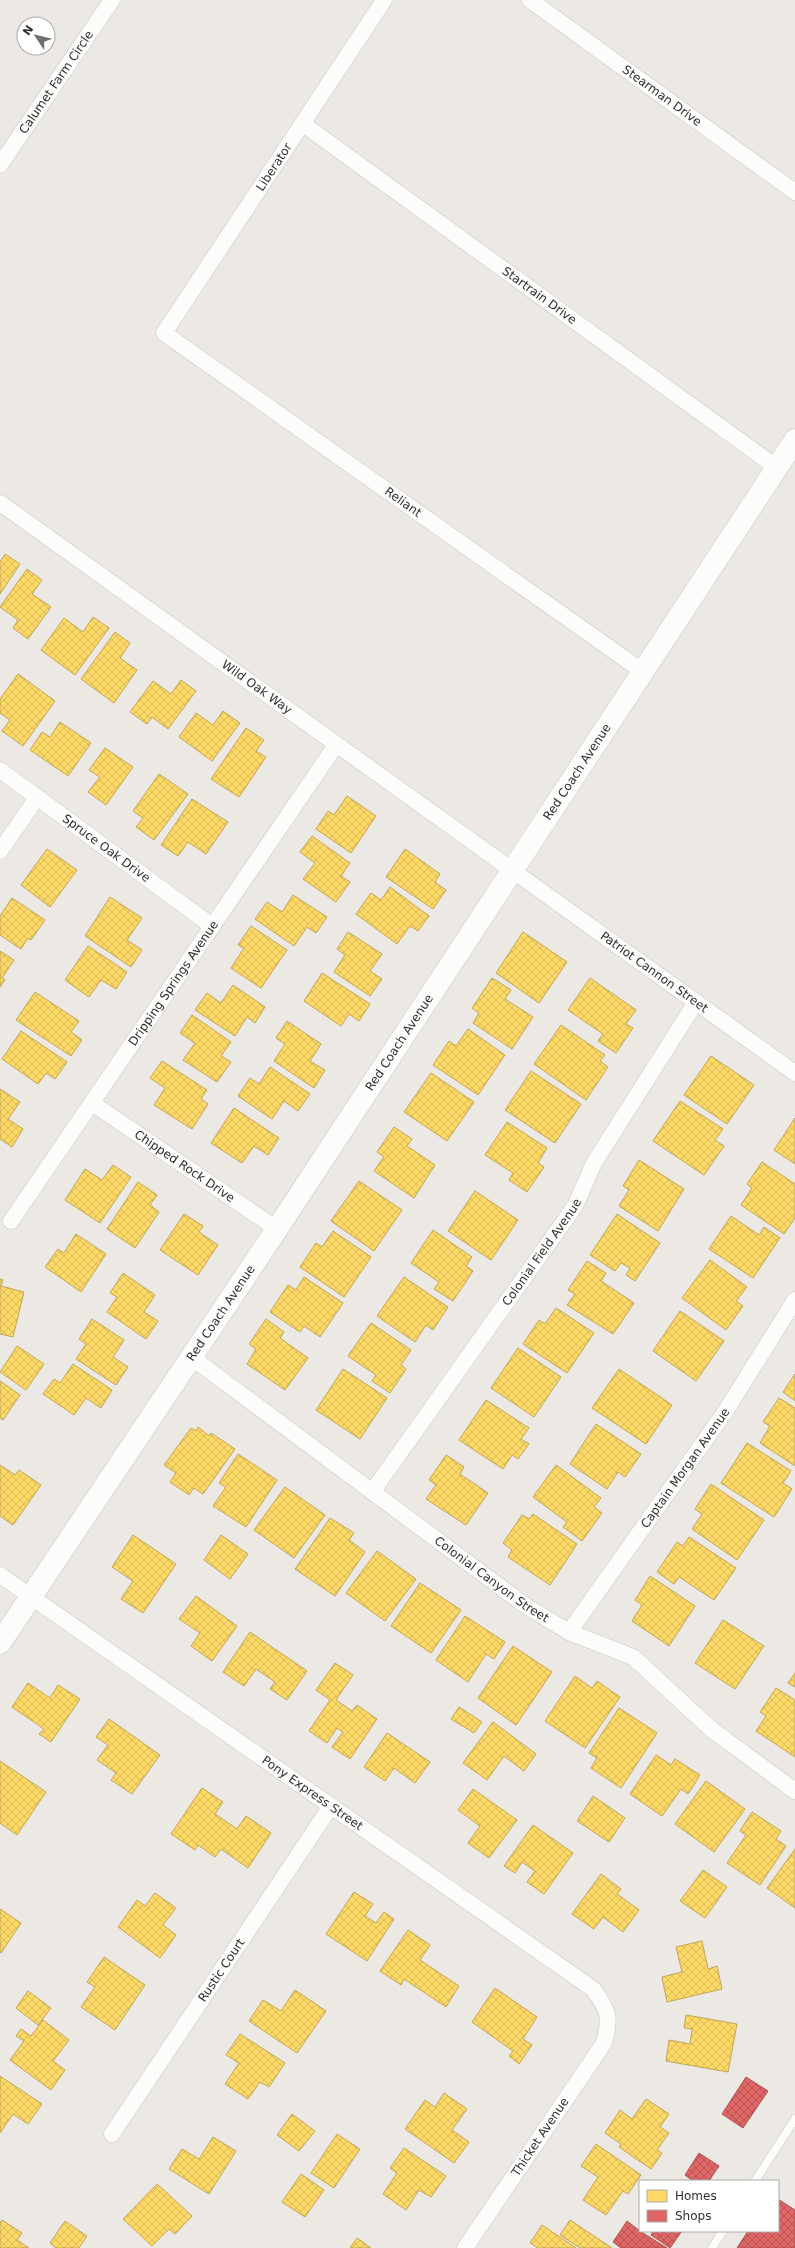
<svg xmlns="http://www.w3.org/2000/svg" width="795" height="2248" viewBox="0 0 795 2248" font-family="'DejaVu Sans',sans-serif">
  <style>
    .homes { fill: url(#homes-cross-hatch); stroke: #c0a655 }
    .shops { fill: url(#shops-cross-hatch); stroke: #ab5555 }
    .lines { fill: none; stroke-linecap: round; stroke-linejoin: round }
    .lane-casing { stroke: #c5c4c5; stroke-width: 9 }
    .street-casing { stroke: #c5c4c5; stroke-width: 17 }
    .secondary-casing { stroke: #c5c4c5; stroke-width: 23 }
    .lane { stroke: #fcfcfb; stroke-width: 8 }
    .street { stroke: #fcfcfb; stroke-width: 16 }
    .secondary { stroke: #fcfcfb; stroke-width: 22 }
    .labels { text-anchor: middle; stroke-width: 4; stroke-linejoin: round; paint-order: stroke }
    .street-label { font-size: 12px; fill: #2e2e2e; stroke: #fff }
  </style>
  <defs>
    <pattern id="homes-cross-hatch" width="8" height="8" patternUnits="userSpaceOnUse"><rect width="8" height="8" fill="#ffd966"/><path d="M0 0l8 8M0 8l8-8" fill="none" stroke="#dbbb59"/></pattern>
    <pattern id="shops-cross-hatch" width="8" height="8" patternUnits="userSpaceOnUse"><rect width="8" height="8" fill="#e06666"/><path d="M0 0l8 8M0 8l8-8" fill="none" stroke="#b65454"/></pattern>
  </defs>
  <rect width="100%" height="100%" fill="#ece8e4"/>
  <!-- homes -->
  <path class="homes" d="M5,554L20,564L0,594V562Z
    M27,569L42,580L32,594L51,607L28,639L13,628L18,620L0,607Z
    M93,617L109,628L75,675L41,650L64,618L83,632Z
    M115,632L130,643L120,658L137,670L114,703L81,679Z
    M18,674L55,701L23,746L2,731L10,720L0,713V699Z
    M181,680L196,691L168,729L152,717L147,724L130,712L153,681L171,694Z
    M223,711L240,723L212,761L179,737L196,713L213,725Z
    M60,722L91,743L68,776L30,750L42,732L50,737Z
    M246,728L264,740L256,751L266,757L239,797L211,779Z
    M105,748L133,767L106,805L88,792L100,777L89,770Z
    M159,774L188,794L154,840L136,827L143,818L133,811Z
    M347,796L376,816L351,853L316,829L328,811L334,815Z
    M192,799L228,822L206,854L188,842L178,856L161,845Z
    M312,836L350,863L341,876L350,882L336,902L303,879L315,863L300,852Z
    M47,849L77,870L50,907L21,885Z
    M405,849L440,874L435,882L446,890L433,909L386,877Z
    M390,887L429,916L418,931L410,926L397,944L356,914L371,893L381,900Z
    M293,895L327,917L316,933L307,927L294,946L255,919L267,902L282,912Z
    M110,897L142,918L127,940L142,950L131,967L85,936Z
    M12,898L45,920L31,940L28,938L21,949L0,935V916Z
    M251,926L287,950L261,988L231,968L244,948L238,945Z
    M348,932L382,954L370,971L382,979L370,996L334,972L345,955L337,949Z
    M523,932L567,962L539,1003L496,973Z
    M88,946L127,972L116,989L101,980L89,997L65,980Z
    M0,951L14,960L2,978L5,980L0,987Z
    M322,973L370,1004L359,1021L349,1014L341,1026L304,1001Z
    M492,978L511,990L505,999L533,1017L512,1049L473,1023L479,1013L472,1008Z
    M590,978L636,1010L626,1024L633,1028L616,1053L598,1041L603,1034L568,1010Z
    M233,985L265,1007L255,1023L247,1017L235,1036L195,1010L207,993L221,1003Z
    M35,992L79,1021L71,1032L82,1040L71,1056L16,1020Z
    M192,1015L231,1042L221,1056L231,1062L217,1082L183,1060L195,1043L180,1033Z
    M287,1021L321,1044L310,1061L325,1070L314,1088L274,1061L285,1044L276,1038Z
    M561,1025L605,1055L600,1061L608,1067L586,1100L534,1064Z
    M468,1029L505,1055L478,1095L433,1065L449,1041L456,1046Z
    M21,1031L67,1062L55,1079L46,1073L38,1084L2,1059Z
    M711,1056L754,1085L727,1124L684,1095Z
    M162,1061L207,1090L201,1099L208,1104L192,1129L154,1105L165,1088L150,1078Z
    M270,1067L310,1094L298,1111L284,1101L272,1119L238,1096L250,1078L259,1084Z
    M531,1071L581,1104L555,1143L505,1110Z
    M431,1073L474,1102L447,1141L404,1112Z
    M0,1089L20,1102L8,1119L23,1129L12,1147L0,1139Z
    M680,1101L723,1129L715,1140L724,1146L704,1175L653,1141Z
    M234,1108L279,1138L268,1155L254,1146L242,1163L211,1143Z
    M795,1118V1164L774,1150Z
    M507,1122L547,1148L538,1163L544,1167L527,1192L509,1180L513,1173L485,1155Z
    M394,1127L412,1139L407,1146L435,1165L414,1198L374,1171L384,1157L377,1152Z
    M639,1160L684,1189L658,1231L619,1206L629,1190L623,1186Z
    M762,1162L795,1184V1218L784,1234L741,1205L752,1188L747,1184Z
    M113,1165L131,1177L100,1223L65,1200L85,1169L102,1180Z
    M359,1181L402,1210L374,1251L331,1221Z
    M138,1182L157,1195L150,1205L159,1212L135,1248L107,1229Z
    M475,1191L518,1220L491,1260L448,1231Z
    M184,1214L203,1226L199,1232L218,1245L198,1275L160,1250Z
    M617,1214L660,1243L635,1281L626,1275L630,1268L621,1263L615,1271L590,1255Z
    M731,1216L759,1235L764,1227L780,1238L753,1278L709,1249Z
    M433,1230L472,1257L466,1266L473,1271L453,1301L434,1289L439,1282L411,1263Z
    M333,1231L371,1257L344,1297L300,1267L316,1243L322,1247Z
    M76,1234L106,1254L81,1292L45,1267L58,1249L64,1253Z
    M710,1260L747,1287L736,1301L743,1306L726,1330L682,1298Z
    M587,1261L606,1273L601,1281L634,1303L613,1334L567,1305L575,1294L568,1290Z
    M123,1273L155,1295L144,1312L158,1321L146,1339L107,1312L117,1297L110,1293Z
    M304,1277L343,1303L320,1337L304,1326L300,1332L270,1312L288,1285L296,1290Z
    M404,1277L448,1307L433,1330L426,1325L415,1342L377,1316Z
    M0,1279L3,1280L1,1286L24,1292L13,1337L0,1334Z
    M556,1308L594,1333L567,1373L523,1344L539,1320L545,1324Z
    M680,1311L724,1341L696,1381L653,1351Z
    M92,1319L124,1340L113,1357L128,1367L116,1385L76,1359L86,1344L79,1339Z
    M266,1319L284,1332L280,1338L308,1358L285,1390L247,1364L256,1349L249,1344Z
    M371,1323L411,1350L401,1365L406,1369L390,1393L372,1381L376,1375L348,1356Z
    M17,1346L44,1364L26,1390L0,1372Z
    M518,1348L561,1377L534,1417L491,1388Z
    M73,1364L112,1390L101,1408L86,1398L74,1415L43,1394L54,1379L60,1383Z
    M343,1369L387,1398L360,1439L316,1410Z
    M619,1369L672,1405L646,1444L592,1408Z
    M795,1374V1401L783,1392Z
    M0,1381L20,1395L3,1420L0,1418Z
    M779,1398L795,1408V1466L760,1443L770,1426L763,1422Z
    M486,1400L529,1428L521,1439L529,1444L518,1459L512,1455L503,1469L459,1440Z
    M596,1424L641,1454L625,1477L618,1472L607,1489L570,1464Z
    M198,1427L209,1436L211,1433L235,1449L203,1494L194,1488L189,1495L170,1482L176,1473L164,1465L191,1428L196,1431Z
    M747,1443L791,1471L783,1483L792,1489L774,1517L721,1483Z
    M238,1454L277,1480L246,1527L213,1506L226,1487L219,1483Z
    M446,1455L464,1467L460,1474L488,1493L466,1525L426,1499L436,1485L429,1480Z
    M0,1465L15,1475L19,1470L41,1485L13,1525L0,1516Z
    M556,1465L601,1498L594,1507L602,1513L582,1541L563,1527L567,1522L533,1497Z
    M711,1484L764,1520L737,1560L692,1529L702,1514L695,1509Z
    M285,1487L325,1515L294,1558L254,1530Z
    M533,1514L577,1544L550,1585L508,1557L512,1550L503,1543L522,1515L529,1519Z
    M330,1518L354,1533L349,1540L365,1552L335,1596L295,1569Z
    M133,1535L176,1564L143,1613L121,1599L133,1581L112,1567Z
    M221,1535L248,1554L230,1579L204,1560Z
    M689,1537L736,1568L714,1600L679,1577L674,1584L657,1572L677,1542L683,1546Z
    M377,1551L416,1579L385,1621L346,1593Z
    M650,1576L695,1606L669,1646L632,1621L642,1605L635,1600Z
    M420,1583L461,1610L431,1653L391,1626Z
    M196,1596L237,1626L212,1661L191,1646L200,1633L179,1619Z
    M465,1616L505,1642L494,1659L486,1654L468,1682L436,1660Z
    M723,1620L764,1646L735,1689L695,1663Z
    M250,1632L307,1671L287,1700L270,1689L275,1682L256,1669L244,1686L223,1672Z
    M513,1646L552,1672L516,1725L478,1698Z
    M335,1663L353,1675L336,1700L352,1711L357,1705L377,1719L350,1759L332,1747L343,1732L337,1728L327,1743L309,1731L330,1700L316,1690Z
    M795,1673V1687L788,1683Z
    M575,1676L592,1688L597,1681L620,1697L585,1748L545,1721Z
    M28,1683L50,1698L58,1685L80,1699L51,1742L39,1734L44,1729L12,1707Z
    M776,1688L795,1700V1757L756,1731L766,1716L760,1712Z
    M459,1707L482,1722L474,1733L451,1719Z
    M619,1708L657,1733L621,1788L591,1768L597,1758L589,1753Z
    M109,1719L160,1755L132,1794L111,1780L116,1773L97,1760L108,1745L96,1737Z
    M493,1722L536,1754L524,1771L504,1756L487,1780L463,1763Z
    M387,1733L430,1762L415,1783L394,1768L385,1781L364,1767Z
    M656,1755L671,1765L675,1759L700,1775L688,1794L681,1789L662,1816L630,1794Z
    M0,1761L46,1792L17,1835L0,1823Z
    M706,1781L745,1809L714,1852L675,1824Z
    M202,1788L223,1802L215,1814L237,1829L246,1816L271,1833L248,1868L221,1849L215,1857L198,1845L195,1850L171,1834Z
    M473,1789L517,1820L489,1858L468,1843L480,1826L458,1810Z
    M593,1796L625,1818L609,1842L577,1821Z
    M752,1812L781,1831L776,1839L786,1846L760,1885L727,1863L746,1835L740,1831Z
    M533,1825L573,1853L544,1894L527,1882L535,1871L522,1862L515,1873L504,1866Z
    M795,1849V1908L767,1888Z
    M703,1870L727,1887L705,1918L680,1901Z
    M601,1874L621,1889L617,1894L639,1910L623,1932L603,1917L594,1929L572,1914Z
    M354,1892L373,1904L365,1916L376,1923L384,1912L394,1919L367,1961L326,1934Z
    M155,1893L176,1908L163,1925L176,1935L160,1958L118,1927L137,1900L145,1906Z
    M0,1909L21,1923L1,1953L0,1952Z
    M408,1930L430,1945L420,1960L459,1986L446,2007L404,1979L401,1985L380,1971Z
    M702,1941L708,1969L717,1966L722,1989L667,2002L662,1977L682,1972L676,1947Z
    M104,1957L145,1985L115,2030L81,2007L95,1987L87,1982Z
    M495,1988L537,2017L523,2039L532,2045L519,2064L509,2056L513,2051L472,2022Z
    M295,1990L326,2011L297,2053L249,2021L263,2000L281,2011Z
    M28,1991L51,2008L38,2025L16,2008Z
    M686,2015L737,2024L728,2072L666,2061L669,2040L690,2044L692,2029L684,2028Z
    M43,2020L69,2040L53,2061L65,2070L51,2090L10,2060L24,2041L16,2036L21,2029L31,2036Z
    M240,2034L285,2063L269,2087L260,2082L248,2099L225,2084L239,2063L226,2055Z
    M0,2076L42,2104L28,2124L13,2114L0,2133Z
    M444,2093L467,2109L452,2130L469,2142L454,2163L405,2129L425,2100L435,2107Z
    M646,2099L669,2114L660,2127L669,2133L657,2150L662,2153L651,2169L619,2147L621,2144L605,2133L620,2110L632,2119Z
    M292,2114L315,2131L299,2151L277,2135Z
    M337,2134L360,2149L334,2188L311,2173Z
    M213,2137L236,2151L209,2194L169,2169L182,2149L199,2159Z
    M596,2144L641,2175L628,2194L623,2191L606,2215L583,2200L598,2177L581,2166Z
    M404,2148L446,2176L431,2197L419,2190L406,2210L383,2194L397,2173L390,2168Z
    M301,2174L324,2190L305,2217L282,2202Z
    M157,2184L192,2216L175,2234L169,2229L152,2246L123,2219Z
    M2,2220L22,2233L17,2240L29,2248H0V2223Z
    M570,2220L612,2248H580L560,2235Z
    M65,2221L87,2236L79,2248H56L50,2243Z
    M542,2225L576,2248H538L530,2243Z
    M357,2238L371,2248H350Z"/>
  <!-- shops -->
  <path class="shops" d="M746,2077L768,2091L743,2128L722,2114Z
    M699,2153L719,2166L709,2181H693L685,2175Z
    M778,2199L795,2210V2248H737L748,2231H778Z
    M627,2221L640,2231L667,2248H621L613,2242Z
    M653,2231H682L670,2248L651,2235Z"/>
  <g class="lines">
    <defs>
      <path id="lane" d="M755,2181L795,2119
        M712,2248L723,2231"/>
      <g id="street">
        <path id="s1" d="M384,0L164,333L642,671"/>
        <path id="s2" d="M530,0L795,192"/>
        <path id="s3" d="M303,124L776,467"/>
        <path id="s4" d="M0,165L112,0"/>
        <path id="s5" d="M0,503L795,1073"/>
        <path id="s6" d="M0,770L212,926"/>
        <path d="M0,851L37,798"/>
        <path id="s7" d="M92,1103L277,1229"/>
        <path id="s8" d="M11,1221L336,745"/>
        <path id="s9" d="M191,1357L526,1606L569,1632L633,1657L711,1729L795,1791"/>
        <path id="s10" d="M372,1492L575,1206L594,1163L696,1002"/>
        <path id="s11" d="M0,1575L593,1989C609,2010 611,2018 604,2043L465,2248"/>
        <path id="s12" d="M569,1632L725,1412L795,1300"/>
        <path id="s13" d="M112,2134L331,1806"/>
      </g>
      <g id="secondary">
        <path id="s14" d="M0,1643L277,1229L795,440"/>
      </g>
    </defs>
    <!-- lane casing -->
    <use href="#lane" class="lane-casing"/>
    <!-- street casing -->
    <use href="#street" class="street-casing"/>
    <!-- secondary casing -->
    <use href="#secondary" class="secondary-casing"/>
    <!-- lane -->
    <use href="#lane" class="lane"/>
    <!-- street -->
    <use href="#street" class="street"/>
    <!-- secondary -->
    <use href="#secondary" class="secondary"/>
  </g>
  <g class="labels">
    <!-- street labels -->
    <g class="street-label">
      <text dy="4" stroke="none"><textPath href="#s4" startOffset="100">Calumet Farm Circle</textPath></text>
      <text dy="4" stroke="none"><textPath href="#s2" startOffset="163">Stearman Drive</textPath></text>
      <text transform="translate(274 167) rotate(-57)" y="4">Liberator</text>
      <text dy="4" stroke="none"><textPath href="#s3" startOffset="292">Startrain Drive</textPath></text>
      <text dy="4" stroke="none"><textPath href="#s1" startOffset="692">Reliant</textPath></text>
      <text dy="4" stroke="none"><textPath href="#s5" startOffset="316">Wild Oak Way</textPath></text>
      <text dy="4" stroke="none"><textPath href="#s14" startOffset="1045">Red Coach Avenue</textPath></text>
      <text dy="4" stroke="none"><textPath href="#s6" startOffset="132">Spruce Oak Drive</textPath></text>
      <text dy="4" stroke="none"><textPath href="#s5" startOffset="805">Patriot Cannon Street</textPath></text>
      <text dy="4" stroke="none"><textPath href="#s8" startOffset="288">Dripping Springs Avenue</textPath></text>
      <text dy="4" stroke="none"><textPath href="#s14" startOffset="721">Red Coach Avenue</textPath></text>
      <text dy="4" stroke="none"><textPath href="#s7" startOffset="112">Chipped Rock Drive</textPath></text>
      <text dy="4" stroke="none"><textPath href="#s10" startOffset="294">Colonial Field Avenue</textPath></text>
      <text dy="4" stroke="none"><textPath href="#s14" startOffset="397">Red Coach Avenue</textPath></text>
      <text dy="4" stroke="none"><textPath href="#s12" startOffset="201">Captain Morgan Avenue</textPath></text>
      <text dy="4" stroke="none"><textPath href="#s9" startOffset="374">Colonial Canyon Street</textPath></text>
      <text dy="4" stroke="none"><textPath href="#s11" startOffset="381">Pony Express Street</textPath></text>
      <text dy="4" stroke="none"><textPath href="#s13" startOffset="197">Rustic Court</textPath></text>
      <text transform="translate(540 2137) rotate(-56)" y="4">Thicket Avenue</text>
    </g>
  </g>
  <!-- legend -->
  <rect x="639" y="2180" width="140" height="52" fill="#ffffff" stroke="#ababab"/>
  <rect x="647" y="2190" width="20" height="12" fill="#ffd966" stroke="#ababab"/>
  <text x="675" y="2200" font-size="12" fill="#2e2e2e">Homes</text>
  <rect x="647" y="2210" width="20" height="12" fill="#e06666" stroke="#ababab"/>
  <text x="675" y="2220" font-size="12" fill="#2e2e2e">Shops</text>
  <!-- north arrow -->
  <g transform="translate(36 36) rotate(305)"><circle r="19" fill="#ffffff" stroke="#ababab"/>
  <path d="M0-3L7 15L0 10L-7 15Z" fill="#706f6e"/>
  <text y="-6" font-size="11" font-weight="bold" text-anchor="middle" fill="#2e2e2e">N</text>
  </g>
</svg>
